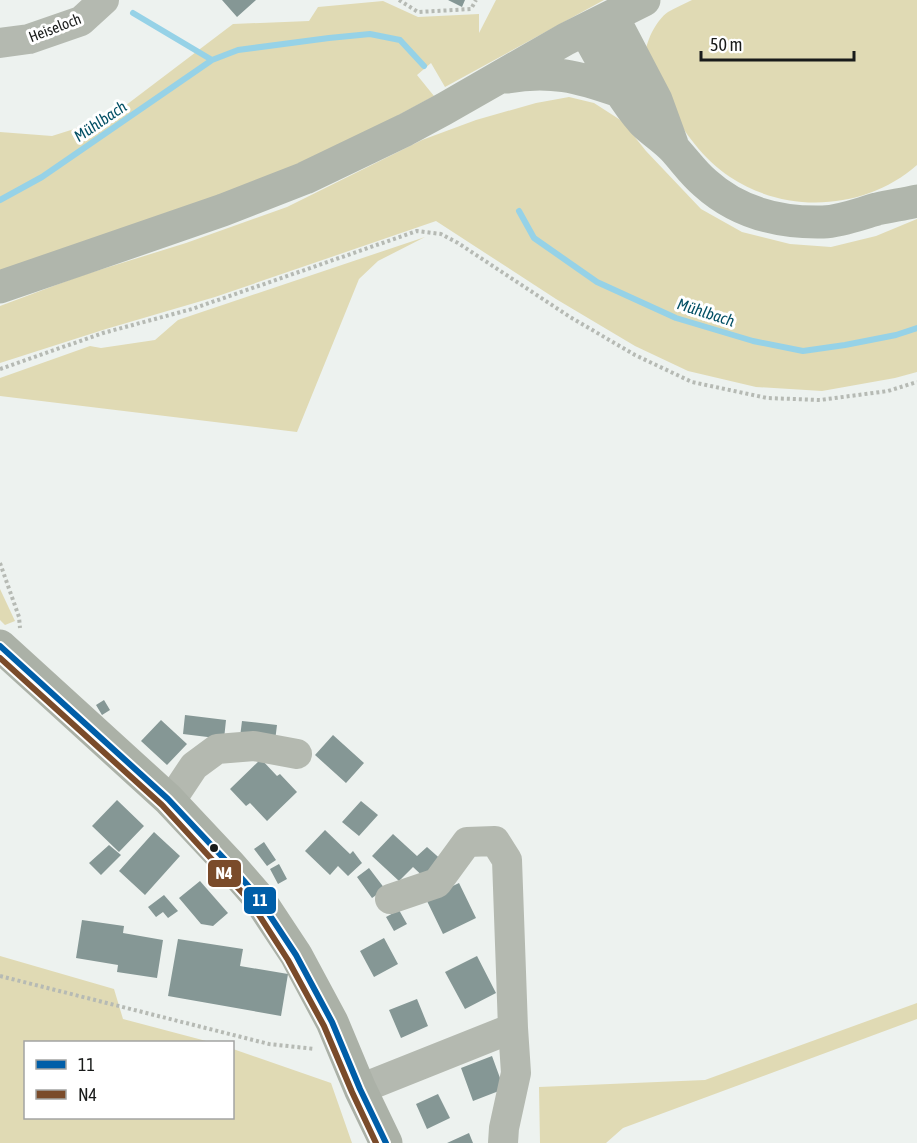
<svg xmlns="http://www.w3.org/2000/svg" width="917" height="1143" viewBox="0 0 917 1143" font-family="'Asap Condensed',sans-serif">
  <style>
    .green { fill: #e0dab4 }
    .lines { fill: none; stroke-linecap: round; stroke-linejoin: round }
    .stream { stroke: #96d2e7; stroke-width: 6 }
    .building { fill: #859795 }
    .path { stroke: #b6bab4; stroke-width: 4; stroke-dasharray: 3 3; stroke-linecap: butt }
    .minor { stroke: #b4b9b0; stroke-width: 30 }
    .major { stroke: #abb1a7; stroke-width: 33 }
    .highway { stroke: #b0b6ac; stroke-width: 33 }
    .bus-1-casing { stroke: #fff; stroke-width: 10 }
    .bus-2-casing { stroke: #fff; stroke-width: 10 }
    .bus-1 { stroke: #005ea8; stroke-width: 6 }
    .bus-2 { stroke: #7a4b2a; stroke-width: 6 }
    .bus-dot { fill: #191b1a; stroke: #fff; stroke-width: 2 }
    .labels { text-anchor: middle; stroke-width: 6; stroke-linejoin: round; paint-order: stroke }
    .street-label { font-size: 15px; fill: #191b1a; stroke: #fff }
    .water-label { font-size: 16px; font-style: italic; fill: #045065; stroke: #fff }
    .line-badge { stroke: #fff; stroke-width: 2 }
    .badge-label { font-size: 16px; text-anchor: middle; font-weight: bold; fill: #fff }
  </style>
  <rect width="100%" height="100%" fill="#edf2ef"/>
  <!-- green -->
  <path class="green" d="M496,0H604L445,87L431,63L417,75L434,96L343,145L266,179L0,273V132L52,136L109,118L233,24L309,21L318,7L383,1L418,17L479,14V33Z
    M692,0H917V165C866,210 787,215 730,177C703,159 684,132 668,104C664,96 645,68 645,60C644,45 655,21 668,12C675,8 684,4 692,0Z
    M569,97L594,103L622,121L646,151L701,209L742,232L790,244L831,247L876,236L917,219V372L895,378L822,391L756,387L688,371L635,346L556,299L436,221L215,297L106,329L0,363V306L80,276L186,243L287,207L422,140L476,120L536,103Z
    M425,237L378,261L359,279L297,432L0,396V378L90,346L101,348L155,340L178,320Z
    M0,589L15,621L5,625L0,620Z
    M0,956L114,989L123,1019L210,1042H26V1118H232L233,1049L331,1083L352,1143H0Z
    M917,1003V1019L623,1128L606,1143H540L539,1087L705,1080Z"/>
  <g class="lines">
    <!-- stream -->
    <path class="stream" d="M133,13L212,60
      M0,200L42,177L212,60L238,50L329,38L370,34L400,40L424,66
      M519,211L534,238L597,282L676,318L753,341L803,351L845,345L896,335L917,328"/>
  </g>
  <!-- building -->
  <path class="building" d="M222,0H256L237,17Z
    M448,0H465L462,7Z
    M104,700L110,710L102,715L96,705Z
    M185,715L226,720L224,739L183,734Z
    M161,720L187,744L167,765L141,741Z
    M242,721L277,725L275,741L240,737Z
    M333,735L364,763L346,783L315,755Z
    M261,759L277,776L280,774L297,792L267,821L250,803L246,806L230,789Z
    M117,800L144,826L119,852L92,826Z
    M361,801L378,815L359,836L342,822Z
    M325,830L350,854L353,851L362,863L348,876L338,866L330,875L305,851Z
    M154,832L180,856L145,895L119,871Z
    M393,834L417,856L427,847L445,863L429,882L413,867L399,881L372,856Z
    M264,842L276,860L267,866L254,849Z
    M109,845L121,855L101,875L89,863Z
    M279,864L287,879L278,884L270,869Z
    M369,868L385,889L372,898L357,877Z
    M200,881L228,913L213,926L201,924L179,898Z
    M459,883L476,918L443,934L426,899Z
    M164,895L178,911L168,918L163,912L156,917L148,907Z
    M399,910L407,924L394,931L386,917Z
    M82,920L124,926L123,933L163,940L157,978L117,972L118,965L76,958Z
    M384,938L398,964L374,977L360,951Z
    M178,939L243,949L240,966L288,974L281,1016L168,996Z
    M477,956L496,993L465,1009L445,972Z
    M417,999L428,1026L401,1038L389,1010Z
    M492,1056L504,1089L473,1101L461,1068Z
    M438,1094L450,1118L427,1129L416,1104Z
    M469,1133L473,1143H447Z"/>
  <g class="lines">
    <!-- path -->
    <path class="path" d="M399,0L418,12L471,9L476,0
      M0,369L103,333L192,309L417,231L441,234L458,243L570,317L635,355L692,382L767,398L820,400L888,391L917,382
      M0,563L19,617L20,628
      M0,976L269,1044L315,1049"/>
    <!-- minor -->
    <path class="minor" d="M0,43L29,39L81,21L104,0
      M168,799L178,790L194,766L217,749L254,746L297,754
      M390,899L437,883L467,842L495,841L507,860L513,1028L516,1073L504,1128L503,1143
      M360,1089L513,1028"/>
    <!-- major -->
    <path class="major" d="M0,646L168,799L230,865L257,896L296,955L332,1022L360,1089L386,1143"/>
    <!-- highway -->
    <path class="highway" d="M612,16L656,100L672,144
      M585,30C603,61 619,95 643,122C653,132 665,139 674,149C685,161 693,173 705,183C738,213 780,223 823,222C842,221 859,214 877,209C890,206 904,204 917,201
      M507,77C550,69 579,77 619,91
      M0,287L223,210L305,178L405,130L444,109L566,39L644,0"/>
    <defs>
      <path id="bus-1" d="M0,646L168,799L230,865L257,896L296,955L332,1022L360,1089L386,1143"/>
      <path id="bus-2" d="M0,658L162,805L250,901L288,960L324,1026L352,1092L376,1143"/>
    </defs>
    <!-- bus-1 casing -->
    <use href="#bus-1" class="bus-1-casing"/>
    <!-- bus-2 casing -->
    <use href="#bus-2" class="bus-2-casing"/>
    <!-- bus-1 -->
    <use href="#bus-1" class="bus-1"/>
    <!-- bus-2 -->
    <use href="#bus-2" class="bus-2"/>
  </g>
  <!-- markers -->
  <circle class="bus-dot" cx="214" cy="848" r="5"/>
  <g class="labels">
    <!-- street labels -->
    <g class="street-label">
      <text transform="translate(55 28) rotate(-21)" y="5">Heiseloch</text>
    </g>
    <!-- water labels -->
    <g class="water-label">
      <text transform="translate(100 121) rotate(-34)" y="6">Mühlbach</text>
      <text transform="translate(706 312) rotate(18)" y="6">Mühlbach</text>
    </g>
  </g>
  <g class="line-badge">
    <rect x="207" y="859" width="35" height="29" rx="6" fill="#7a4b2a"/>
    <rect x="243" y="886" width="34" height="29" rx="6" fill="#005ea8"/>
  </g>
  <g class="badge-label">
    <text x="224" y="879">N4</text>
    <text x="260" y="906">11</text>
  </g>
  <!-- legend -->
  <rect x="24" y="1041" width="210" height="78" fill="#ffffff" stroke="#a3a4a3" stroke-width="1.5"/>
  <rect x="36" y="1060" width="30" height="9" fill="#005ea8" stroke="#a3a4a3" stroke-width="1.5"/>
  <text x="78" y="1071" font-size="18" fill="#191b1a">11</text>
  <rect x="36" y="1090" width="30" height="9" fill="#7a4b2a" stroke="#a3a4a3" stroke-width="1.5"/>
  <text x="78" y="1101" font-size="18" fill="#191b1a">N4</text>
  <!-- scale -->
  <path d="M701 51v9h153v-9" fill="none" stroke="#191b1a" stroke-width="3"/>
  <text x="710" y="51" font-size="18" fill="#191b1a" stroke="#ffffff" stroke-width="4.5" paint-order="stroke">50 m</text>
</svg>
